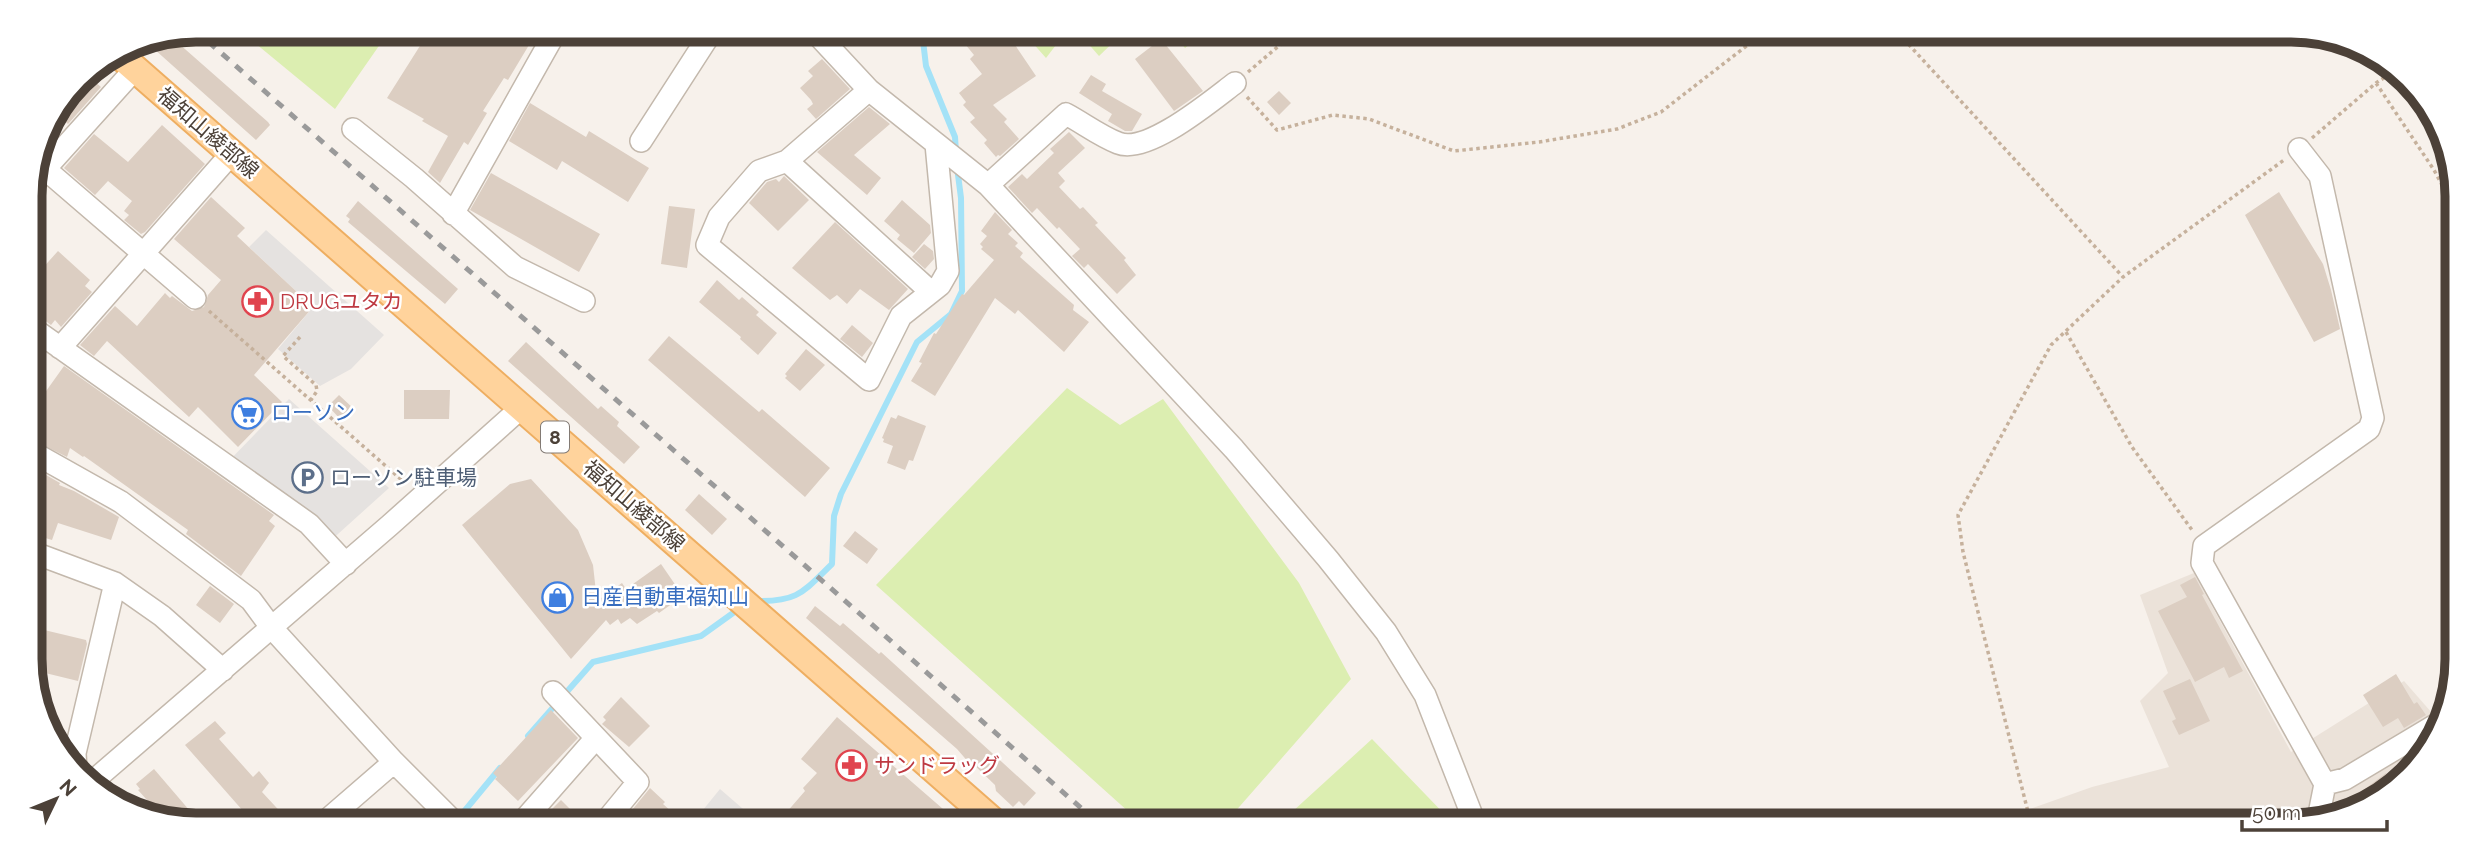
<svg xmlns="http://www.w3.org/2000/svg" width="2487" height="855" viewBox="0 0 2487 855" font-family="Raleway,'Noto Sans JP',sans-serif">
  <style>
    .residential { fill: #ebe2d9 }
    .green { fill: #dceeb1 }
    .parking { fill: #e5e2e0 }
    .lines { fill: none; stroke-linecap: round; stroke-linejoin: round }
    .stream { stroke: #a4e2f7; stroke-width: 6 }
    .building { fill: #dccec2 }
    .minor-casing { stroke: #c3b8ac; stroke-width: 24 }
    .major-casing { stroke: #eeae61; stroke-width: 30 }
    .path { stroke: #c6b19c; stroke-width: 3.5; stroke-dasharray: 3.5 3.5; stroke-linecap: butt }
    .minor { stroke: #fff; stroke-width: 21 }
    .major { stroke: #ffd39c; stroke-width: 26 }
    .rail { stroke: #9a9a9a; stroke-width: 5; stroke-dasharray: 9 9; stroke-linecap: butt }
    .labels { text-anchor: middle; stroke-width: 5; stroke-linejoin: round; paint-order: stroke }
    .shield { fill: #fff; stroke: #827a74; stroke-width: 2 }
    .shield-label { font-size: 19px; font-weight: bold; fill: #4c4138 }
    .street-label { font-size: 21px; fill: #4c4138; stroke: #fff }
    .health-label { font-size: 21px; fill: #be3a42; stroke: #fff; text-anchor: start }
    .shop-label { font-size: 21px; fill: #366cbe; stroke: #fff; text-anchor: start }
    .service-label { font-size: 21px; fill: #4e5e75; stroke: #fff; text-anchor: start }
    .rim { fill: none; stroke: #4c4138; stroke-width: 9 }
  </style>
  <rect width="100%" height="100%" fill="#f7f1eb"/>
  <!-- residential -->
  <path class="residential" d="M2194,573L2291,752L2404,681L2439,721L2392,791L2301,825L1987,824L2092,787L2169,767L2140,701L2168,673L2140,595Z
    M1904,811L1957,824H1883Z"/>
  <!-- green -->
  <path class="green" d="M239,30H390L335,109Z
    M1023,32H1066L1046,58Z
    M1078,32H1124L1099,56Z
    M1172,32H1195L1199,37L1185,48Z
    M1067,388L1120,425L1163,399L1299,583L1351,679L1226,822H1140L876,585Z
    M1372,739L1453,823L1281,822Z"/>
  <!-- parking -->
  <path class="parking" d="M266,230L384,335L351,369L320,386L278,349L313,307L249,247Z
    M289,399L389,488L328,543L223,467Z
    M720,789L757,821H694Z"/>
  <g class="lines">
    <!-- stream -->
    <path class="stream" d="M922,32L926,66L955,137L956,152
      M756,601C798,602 803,592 832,564L834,516L841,494L917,342L951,314L962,291L961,198L957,167
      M528,736L593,662L701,636L740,608
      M457,820L500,768"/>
  </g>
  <!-- building -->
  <path class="building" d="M430,30L530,31L523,42L529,45L508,80L504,78L483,111L487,113L468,145L464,142L440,183L428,172L448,136L422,121L424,119L387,98Z
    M957,32H998L1006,42L1011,39L1036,76L993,105L1007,119L1004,122L1019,139L1000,156L998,155L996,157L984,143L987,140L970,122L975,118L963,105L966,102L959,93L982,74L970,59L974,55L965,44L967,42Z
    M169,35L268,122L270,125L256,140L144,40Z
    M1161,39L1203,91L1174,111L1135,59Z
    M822,59L850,89L816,119L807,109L813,104L811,100L800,88L813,76L808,71Z
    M86,74L101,87L68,124L54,112Z
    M1091,75L1106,84L1102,91L1142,114L1132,131H1125L1108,121L1112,114L1079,93Z
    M1279,91L1291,103L1279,115L1267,102Z
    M530,103L586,137L589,131L649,168L628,202L562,161L557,170L509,141Z
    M869,107L890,124L854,155L881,178L867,195L817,152Z
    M162,125L205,164L145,232L141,234L124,220L129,215L124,211L132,201L108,181L95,195L64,168L94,134L128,162Z
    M1069,132L1085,148L1058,173L1065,181L1059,187L1080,209L1083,207L1098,223L1095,225L1126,258L1124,260L1136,275L1117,294L1088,264L1084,268L1072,256L1080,249L1059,227L1057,229L1037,208L1032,213L1008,187L1022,174L1027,179L1054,153L1050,149Z
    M491,173L600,234L579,272L470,210Z
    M784,176L809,200L778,231L749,203L767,182L776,179L779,182Z
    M2279,192L2323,264L2331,290L2340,329L2314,342L2245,215Z
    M211,197L245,228L237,236L313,307L254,375L282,402L238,447L198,407L189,417L107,341L94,356L80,345L115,306L137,326L165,293L170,298L172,296L192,311L204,307L208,295L221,280L174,239Z
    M902,200L930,225L931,233L914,253L897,239L900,235L884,221Z
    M358,201L458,289L445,304L348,222L350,219L346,216Z
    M669,206L695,209L687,268L661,264Z
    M995,212L1012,230L1008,234L1018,243L1015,246L1023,253L1020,257L1074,305L1073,310L1089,322L1064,352L1018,310L1015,314L995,298L935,396L911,381L922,363L919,362L934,333L936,334L962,294L964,295L994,260L981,249L983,247L980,244L987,236L981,231Z
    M835,222L908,289L889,310L860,289L847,304L837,295L830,300L792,268Z
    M924,244L933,251L934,259L925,269L912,257Z
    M58,251L90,280L85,286L92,292L61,327L55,320L51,325L31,310V306L39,296L31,288V281Z
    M717,280L739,300L742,297L759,312L756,315L777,333L758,355L740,339L741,337L699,302Z
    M852,325L873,343L862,357L840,339Z
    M669,336L759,412L762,409L830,468L805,497L648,360Z
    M526,342L598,409L601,406L619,422L617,426L640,447L624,464L508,361Z
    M806,349L825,365L800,391L785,378L787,376L785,374Z
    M64,366L274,515L269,521L275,526L241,576L186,534L188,530L84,456L83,457L70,448L67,457L31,439L39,428L31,422V385L44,394Z
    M404,390H450L449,419H404Z
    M339,395L354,409L342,421L328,406Z
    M898,415L926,426L913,461L909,460L905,470L887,463L893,446L883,442L884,439L882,438L891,417L896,419Z
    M32,467L60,483L59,485L74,491L119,517L111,540L58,523L52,540L32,534Z
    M531,479L578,530L593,565L597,601L622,583L626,589L661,564L683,596L659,613L657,611L637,624L630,618L621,624L618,619L610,625L606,620L571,659L462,525L510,484Z
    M699,494L727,519L712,535L685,510Z
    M855,531L878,549L867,564L843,546Z
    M2195,577L2204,594L2202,595L2243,671L2229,678L2224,667L2195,682L2158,611L2187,597L2180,585Z
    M210,586L234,604L220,623L196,605Z
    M815,606L840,626L843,623L879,654L881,652L1036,793L1024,806L1019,801L1013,807L996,791L995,785L971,762L970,764L957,749L806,618Z
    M40,629L86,640L87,644L78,681L33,670V652Z
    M2396,674L2414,704L2417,702L2426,715L2404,728L2398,718L2383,727L2363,695Z
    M2190,679L2210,721L2179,735L2172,721L2176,719L2163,691Z
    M621,697L650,726L629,747L602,724L606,720L603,717Z
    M551,710L578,738L518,801L495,779L497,777L493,773Z
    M837,717L958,822L779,821L805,791L803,788L817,773L801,759Z
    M215,721L226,733L219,739L253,777L259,771L269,783L262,792L288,820H251L185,745Z
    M154,769L190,811L179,820L164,819L138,790L140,789L136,784Z
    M2386,773L2395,786L2392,791L2347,808L2345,804Z
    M650,788L665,802L663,804L682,821H623Z
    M561,800L582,821L541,820Z"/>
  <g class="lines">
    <defs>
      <path id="minor" d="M814,31L869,90L988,185L1234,449L1328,559L1386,632L1425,695L1475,823
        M869,90L787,161L759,171L719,217L707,245L869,380L901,316L940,285L948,271L936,144
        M353,129L414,178L515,267L584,301
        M641,141L712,31
        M2299,149L2320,176L2373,418L2369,429L2204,546L2202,563L2325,784L2318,819
        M787,161L931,292
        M45,169L195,298
        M988,185L1066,114C1083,123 1100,136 1118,143C1147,155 1211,101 1235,83
        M30,190L45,169L135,69
        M453,214L556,31
        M31,327L309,524L346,564
        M60,348L232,153
        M32,452L121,502L251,600L271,627L394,762L452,820
        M32,552L115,583L162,616L223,670
        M553,692L638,782L606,821
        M76,772L75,753L115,583
        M92,782L390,525L521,408
        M2325,784L2345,779L2437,724
        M327,820L394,762
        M524,820L596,738"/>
      <path id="major" d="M117,53L994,822"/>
    </defs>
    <!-- minor casing -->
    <use href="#minor" class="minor-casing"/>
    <!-- major casing -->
    <use href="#major" class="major-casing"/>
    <!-- path -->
    <path class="path" d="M1899,34L2123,277
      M1248,72L1294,33
      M2376,83L2434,170L2454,207
      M1247,97L1277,130L1333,115L1369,119L1454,151L1539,142L1617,129L1661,112L1762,34
      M2312,138L2376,83L2393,72
      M209,311L404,482
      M2066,332L2132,447L2192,530
      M300,337L283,356L316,385L317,391L311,400
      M2031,824L1963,552L1958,515L2051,345L2123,277L2284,160"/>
    <!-- minor -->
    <use href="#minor" class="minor"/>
    <!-- major -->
    <use href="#major" class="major"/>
    <!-- rail -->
    <path class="rail" d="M195,30L1097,822"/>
  </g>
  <!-- icons -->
  <defs>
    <symbol id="pharmacy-ring" viewBox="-11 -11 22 22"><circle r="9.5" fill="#fff" stroke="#e0444e" stroke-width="1.5"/><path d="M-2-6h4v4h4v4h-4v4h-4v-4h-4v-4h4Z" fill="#e0444e"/></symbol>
    <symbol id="supermarket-ring" viewBox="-11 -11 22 22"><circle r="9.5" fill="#fff" stroke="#3f7fe0" stroke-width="1.5"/><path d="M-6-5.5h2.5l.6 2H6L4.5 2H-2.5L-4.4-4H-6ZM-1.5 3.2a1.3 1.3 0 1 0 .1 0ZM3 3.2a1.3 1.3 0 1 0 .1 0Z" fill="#3f7fe0"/></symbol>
    <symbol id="parking-ring" viewBox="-11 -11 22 22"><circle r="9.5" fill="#fff" stroke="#5c6f8a" stroke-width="1.5"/><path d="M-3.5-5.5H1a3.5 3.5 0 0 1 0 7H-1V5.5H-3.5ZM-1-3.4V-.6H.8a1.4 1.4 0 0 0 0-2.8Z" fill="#5c6f8a"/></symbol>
    <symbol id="shop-ring" viewBox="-11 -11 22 22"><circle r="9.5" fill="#fff" stroke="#3f7fe0" stroke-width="1.5"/><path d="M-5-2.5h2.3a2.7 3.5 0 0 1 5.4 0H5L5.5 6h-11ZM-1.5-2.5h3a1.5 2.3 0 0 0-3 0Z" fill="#3f7fe0"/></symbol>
  </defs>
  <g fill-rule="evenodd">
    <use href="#pharmacy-ring" x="240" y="284" width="35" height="35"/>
    <use href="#supermarket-ring" x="230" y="396" width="35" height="35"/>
    <use href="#parking-ring" x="290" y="460" width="35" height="35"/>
    <use href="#shop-ring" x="540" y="580" width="35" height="35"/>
    <use href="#pharmacy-ring" x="834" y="748" width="35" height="35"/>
  </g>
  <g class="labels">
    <!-- shield labels -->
    <rect class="shield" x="541" y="421.5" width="28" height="31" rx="5"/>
    <g class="shield-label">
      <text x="555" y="444">8</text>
    </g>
    <!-- street labels -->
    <g class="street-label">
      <text transform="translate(208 133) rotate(41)" y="7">福知山綾部線</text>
      <text transform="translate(634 506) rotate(41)" y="7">福知山綾部線</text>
    </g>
    <!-- health labels -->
    <g class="health-label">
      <text x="280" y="309">DRUGユタカ</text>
      <text x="874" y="773">サンドラッグ</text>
    </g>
    <!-- shop labels -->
    <g class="shop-label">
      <text x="271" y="420">ローソン</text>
      <text x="581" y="604">日産自動車福知山</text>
    </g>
    <!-- service labels -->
    <g class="service-label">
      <text x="330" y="485">ローソン駐車場</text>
    </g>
  </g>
  <!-- crop -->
  <path d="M0 0H2487V855H0ZM196 42H2291A154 154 0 0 1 2445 196V659A154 154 0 0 1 2291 813H196A154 154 0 0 1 42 659V196A154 154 0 0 1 196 42Z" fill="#fff" fill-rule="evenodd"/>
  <path class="rim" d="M196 42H2291A154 154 0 0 1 2445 196V659A154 154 0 0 1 2291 813H196A154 154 0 0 1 42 659V196A154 154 0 0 1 196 42Z"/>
  <!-- north arrow -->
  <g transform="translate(56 799) rotate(47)" stroke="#ffffff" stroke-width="5" paint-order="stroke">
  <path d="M0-5L12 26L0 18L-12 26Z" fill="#4c4138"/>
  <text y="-10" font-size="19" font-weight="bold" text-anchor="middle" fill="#4c4138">N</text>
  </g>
  <!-- scale -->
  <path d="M2242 820v10h145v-10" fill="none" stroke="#4c4138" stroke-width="3.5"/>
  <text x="2252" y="820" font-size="21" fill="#4c4138" stroke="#ffffff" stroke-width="5" paint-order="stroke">50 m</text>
</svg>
